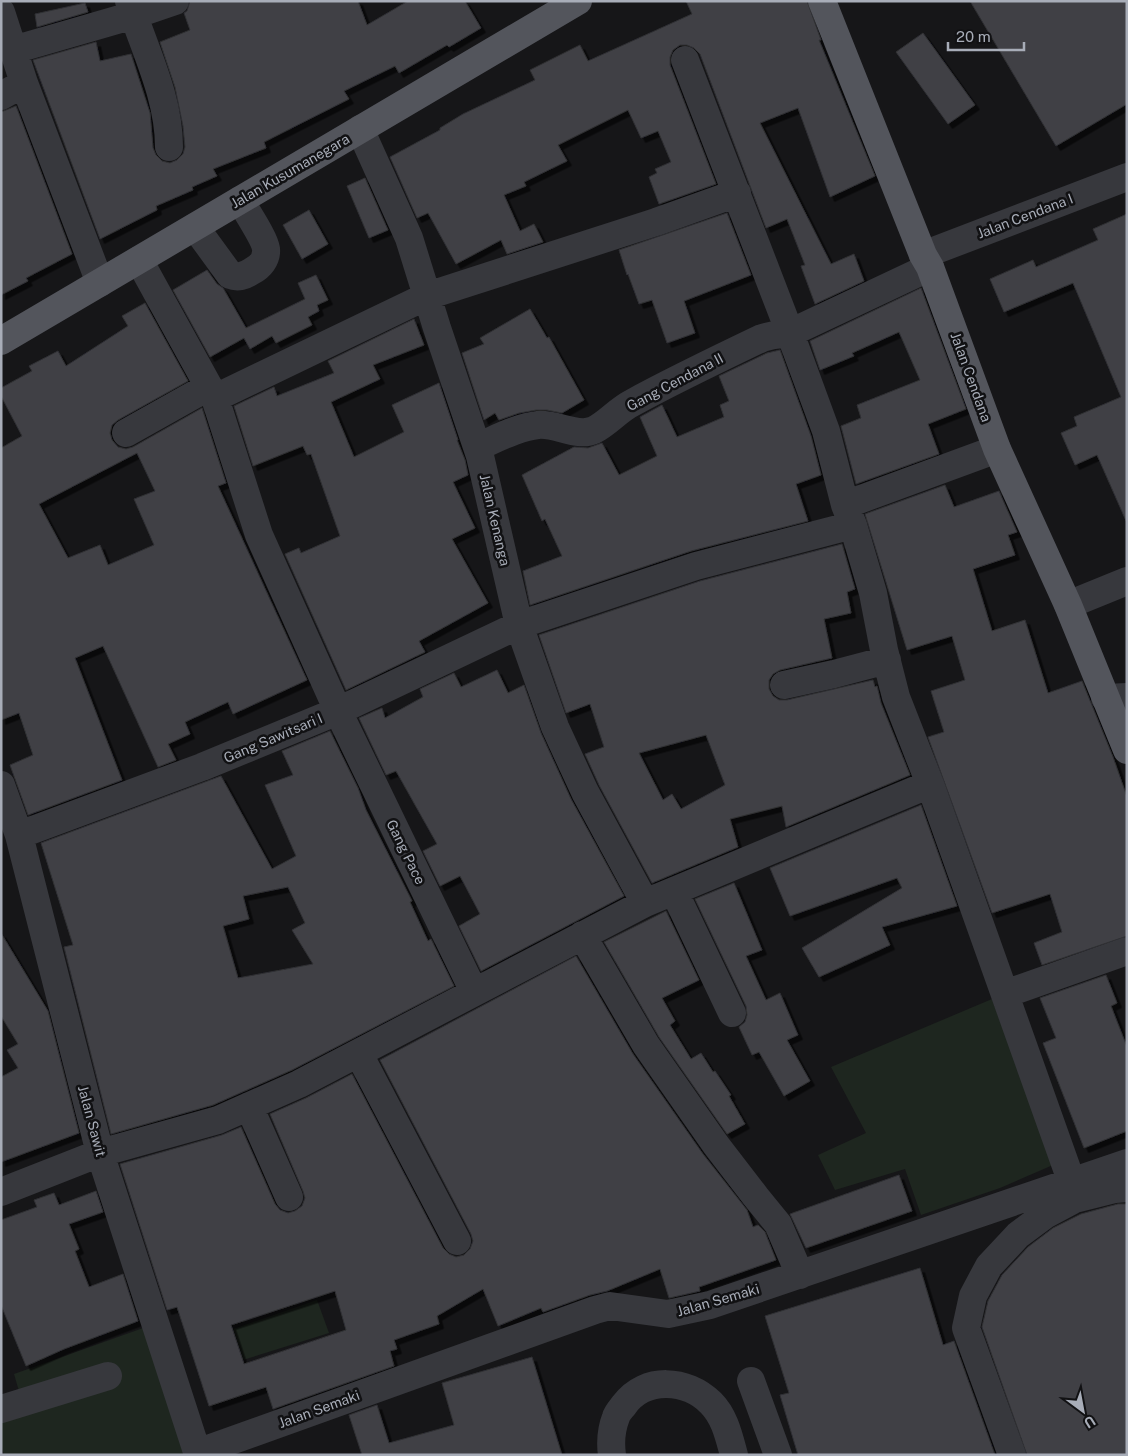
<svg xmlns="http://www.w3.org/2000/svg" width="1128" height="1456" viewBox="0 0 1128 1456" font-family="'Public Sans',sans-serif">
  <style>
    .green { fill: #1e261f }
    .building { fill: #404145; stroke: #303034; fill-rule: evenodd; filter: url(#shadow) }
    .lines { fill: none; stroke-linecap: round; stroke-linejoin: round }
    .minor { stroke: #37383d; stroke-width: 28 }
    .major { stroke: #53555c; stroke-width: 28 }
    .labels { text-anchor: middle; stroke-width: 5; stroke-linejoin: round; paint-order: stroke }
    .street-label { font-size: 14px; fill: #a8adb8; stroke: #111113 }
  </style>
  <defs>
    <filter id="shadow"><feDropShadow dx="4.5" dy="4.5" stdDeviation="0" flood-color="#0009"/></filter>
  </defs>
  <rect width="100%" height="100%" fill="#161618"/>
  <!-- green -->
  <path class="green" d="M992,999L1053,1165L1000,1188L921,1215L905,1169L835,1190L818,1155L866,1133L831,1067Z
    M317,1300L329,1333L243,1360L233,1329Z
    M146,1327L184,1455H4L1,1444V1414L23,1405L14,1374Z"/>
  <!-- building -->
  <path class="building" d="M190,1H358L367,25L408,1H465L481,28L449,47L447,45L399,73L395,66L344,91L349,99L264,142L266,148L213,169L217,176L192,187L193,190L156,206L157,210L100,239L33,60L96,42L100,61L131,54L150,113L153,148L156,155L162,161L170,163L177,160L183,154L185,147L183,126L175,87L160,42L190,30L184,13L187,11Z
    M686,1H807L821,40H819L875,176L830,197L798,108L760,123L831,264L854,254L864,281L815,304L801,266L805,265L787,219L766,228L700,54L694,48L687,45H680L673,50L670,57V65L716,184L659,204L649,177L657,173L655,169L671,162L658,131L641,138L628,110L558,145L567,161L524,182L526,186L504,195L520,231L534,224L543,242L507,254L501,240L456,264L428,213L417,218L390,157L440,130V128L463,114L535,80L530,70L580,45L588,61L692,14Z
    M970,1H1127V104L1056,146Z
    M85,3L88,12L37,27L35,14Z
    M923,33L975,105L948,124L896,52Z
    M16,106L72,254L26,278L28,281L1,295V112Z
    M365,178L388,230L369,238L347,186Z
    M309,210L328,244L302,259L283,225Z
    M727,213L751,275L684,301L695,333L667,343L652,300L639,304L628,274L627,275L619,250Z
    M1127,214V523L1097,455L1075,465L1061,433L1077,426L1074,417L1121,397L1073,283L1004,312L990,279L1033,260L1036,267L1098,240L1093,229Z
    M207,270L217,284L223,288L246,328L305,299L298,283L316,275L328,300L317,305L319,311L308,317L312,325L276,343L272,336L250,349L244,338L210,357L173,290Z
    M921,288L966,409L928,424L939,454L856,484L841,426L861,418L857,405L920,380L899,332L852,353L854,356L820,370L810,341Z
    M145,303L188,381L118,420L112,425L110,433L112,440L118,447L126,449L133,447L202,408L226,483L218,486L307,680L233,714L228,702L185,722L190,734L168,744L176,760L158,767L103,646L75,658L122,780L28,815L10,765L33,755L19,713L1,720V448L22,436L1,396V388L32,371L29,366L58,351L66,366L128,326L122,316ZM137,453L155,491L134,499L154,545L108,565L100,545L68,558L39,504Z
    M530,309L547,338L549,337L584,400L562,413L547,410H536L519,413L499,420L495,413L484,420L462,353L484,344L480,338Z
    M414,319L424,345L373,365L380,379L331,402L354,457L404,432L392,405L439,383L458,440H457L465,460L468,475L453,482L475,528L452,539L488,603L419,641L425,652L346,690L285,554L299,548L301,553L340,536L311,454L307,455L303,446L253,466L234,406L274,387L277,396L334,373L328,361Z
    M780,350L811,436L821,475L796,484L808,521L691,551L530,605L523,571L562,556L545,519L542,521L522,475L574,447L588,448L602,443L619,475L657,456L640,417L662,405L677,437L724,417L720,405L729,401L719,376L767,353Z
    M945,485L954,507L999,491L1017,532L1008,535L1015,555L973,569L992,631L1025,620L1048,693L1082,681L1113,757L1127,797V936L1042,965L1034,943L1062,932L1050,894L992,913L928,737L944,732L931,691L965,680L952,636L907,650L865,514Z
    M842,544L855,589L847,592L851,613L824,619L832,658L780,670L773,674L769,680V689L773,696L779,700H787L873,680L875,687L877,686L881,703L910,775L786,827L782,806L730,819L738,847L652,883L599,785L585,754L604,747L590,704L566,713L539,635L700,581ZM706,735L725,785L681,809L672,794L663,800L639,753Z
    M497,670L508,693L524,685L541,733L571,799L624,896L481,971L459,926L480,914L460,876L440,886L423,851L437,844L396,771L386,775L359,718L382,708L385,718L423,697L420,689L454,673L461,687Z
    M330,731L358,788L366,810L412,901L410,902L428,941L431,939L454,986L292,1070L213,1105L111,1134L64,947L73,945L41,843L221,776L272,869L296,856L265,785L293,775L282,751ZM288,887L305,923L292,930L313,964L238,978L223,926L249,919L243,896Z
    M921,805L957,906L882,927L890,945L819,977L802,948L902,888L897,878L790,916L770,868Z
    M734,883L762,950L746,956L766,1000L780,993L798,1035L787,1040L810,1081L784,1096L759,1052L752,1055L739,1027L745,1022L747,1015L746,1006L695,899Z
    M666,911L699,980L662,998L675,1021L670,1025L691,1059L701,1053L713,1072L715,1071L731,1095L729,1096L745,1124L727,1134L659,1037L604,942Z
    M1,933L48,1011L79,1133L1,1162V1077L18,1068L7,1050L18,1044L1,1016Z
    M576,956L633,1054L703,1154L747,1210L753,1227L758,1225L765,1232L776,1260L699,1287L700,1291L669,1298L660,1269L607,1291L590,1295L543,1312L541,1308L498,1326L483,1289L437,1316L439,1324L394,1340L397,1349L390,1351L394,1366L273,1409L266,1387L209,1406L177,1307L167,1310L120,1164L222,1135L241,1127L275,1204L280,1210L288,1213L295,1211L302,1206L305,1198L303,1191L270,1114L306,1098L352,1074L443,1248L449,1254L456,1257L464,1255L470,1249L473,1241L471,1234L380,1060ZM335,1291L346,1330L244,1364L231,1325Z
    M1106,975L1117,1003L1111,1006L1127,1047V1131L1084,1148L1043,1043L1056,1038L1040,998Z
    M899,1175L912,1211L806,1248L790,1214Z
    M96,1191L103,1212L69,1224L79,1249L75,1251L89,1287L123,1274L138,1321L64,1349L26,1366L1,1305V1220L37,1207L34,1200L54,1193L59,1205Z
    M1118,1204H1127V1455H1027L982,1327L988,1301L1002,1275L1028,1247L1053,1228L1081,1214Z
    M920,1268L943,1345L954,1341L995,1455H798L780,1395L789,1393L765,1316Z
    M532,1357L562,1455H362L349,1415L377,1405L389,1443L454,1425L442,1383Z"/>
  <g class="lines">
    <!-- minor -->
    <path class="minor" d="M129,1C144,49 169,96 169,147
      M1,12L24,83L100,283
      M13,50L134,15L175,1
      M685,60L790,333L826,431L845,505L853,525L873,593L884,650L896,697L930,784L1072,1183
      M1,96L24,83
      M360,129L409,238L437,328L480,456L519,625L555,727L585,792L645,903
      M195,227L230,275C238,278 244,276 252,271C260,267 267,259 266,249C265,239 246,211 240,200
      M923,255L1127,177
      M139,260L215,398L259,535L338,711L474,992
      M215,398L427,296L656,222L737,193
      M126,433L208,387
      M477,447C496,439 518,427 538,425C556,423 577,438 594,430C608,423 618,410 632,403C674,380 718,359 762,338L774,335L790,333L930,267
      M845,505L997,449
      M1068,605L1127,581
      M784,685L834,674L887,660
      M1105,698L1127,697
      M1,785L19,835L100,1153L198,1455
      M19,835L202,767L338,711L519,625L696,566L853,525
      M674,891L732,1013
      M582,935L646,1045L716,1145L756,1197L778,1224L800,1275
      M1005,994L1127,951
      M359,1054L457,1241
      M249,1106L289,1197
      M1,1192L100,1153L218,1120L299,1084L645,903L930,784
      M751,1381L778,1455
      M1,1409L108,1376
      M197,1453L595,1310L610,1306L668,1314L710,1305L1127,1163
      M612,1455C610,1441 611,1430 616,1417C617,1413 621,1409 624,1405C645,1376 687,1379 711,1403C725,1417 729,1437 734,1455
      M1012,1455L966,1328L973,1296L989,1266L1018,1235L1045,1215L1075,1199L1115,1189L1127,1188"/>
    <!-- major -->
    <path class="major" d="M822,1L923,255L930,267L997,449L1068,605L1127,750
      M1,341L578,1"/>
  </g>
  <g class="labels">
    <!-- street labels -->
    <g class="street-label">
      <text transform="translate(290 171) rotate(-30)" y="5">Jalan Kusumanegara</text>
      <text transform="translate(1025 216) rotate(-21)" y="5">Jalan Cendana I</text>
      <text transform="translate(971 377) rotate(70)" y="5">Jalan Cendana</text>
      <text transform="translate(675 382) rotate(-28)" y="5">Gang Cendana II</text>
      <text transform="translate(495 520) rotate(77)" y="5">Jalan Kenanga</text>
      <text transform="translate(273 738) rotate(-23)" y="5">Gang Sawitsari I</text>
      <text transform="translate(406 852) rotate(64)" y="5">Gang Pace</text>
      <text transform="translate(92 1121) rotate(75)" y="5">Jalan Sawit</text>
      <text transform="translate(718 1300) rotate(-16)" y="5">Jalan Semaki</text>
      <text transform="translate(319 1409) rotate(-20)" y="5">Jalan Semaki</text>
    </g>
  </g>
  <!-- border -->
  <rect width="1128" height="1456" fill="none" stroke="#a8adb8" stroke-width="5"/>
  <!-- north arrow -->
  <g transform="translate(1083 1411) rotate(148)" stroke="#111113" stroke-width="4" paint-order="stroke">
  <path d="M0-4L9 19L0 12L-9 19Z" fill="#a8adb8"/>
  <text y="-8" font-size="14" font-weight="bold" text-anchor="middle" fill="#a8adb8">U</text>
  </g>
  <!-- scale -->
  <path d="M948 42v8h76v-8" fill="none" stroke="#a8adb8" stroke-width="2.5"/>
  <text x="956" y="42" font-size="15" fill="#a8adb8" stroke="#111113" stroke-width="4" paint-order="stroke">20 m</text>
</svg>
